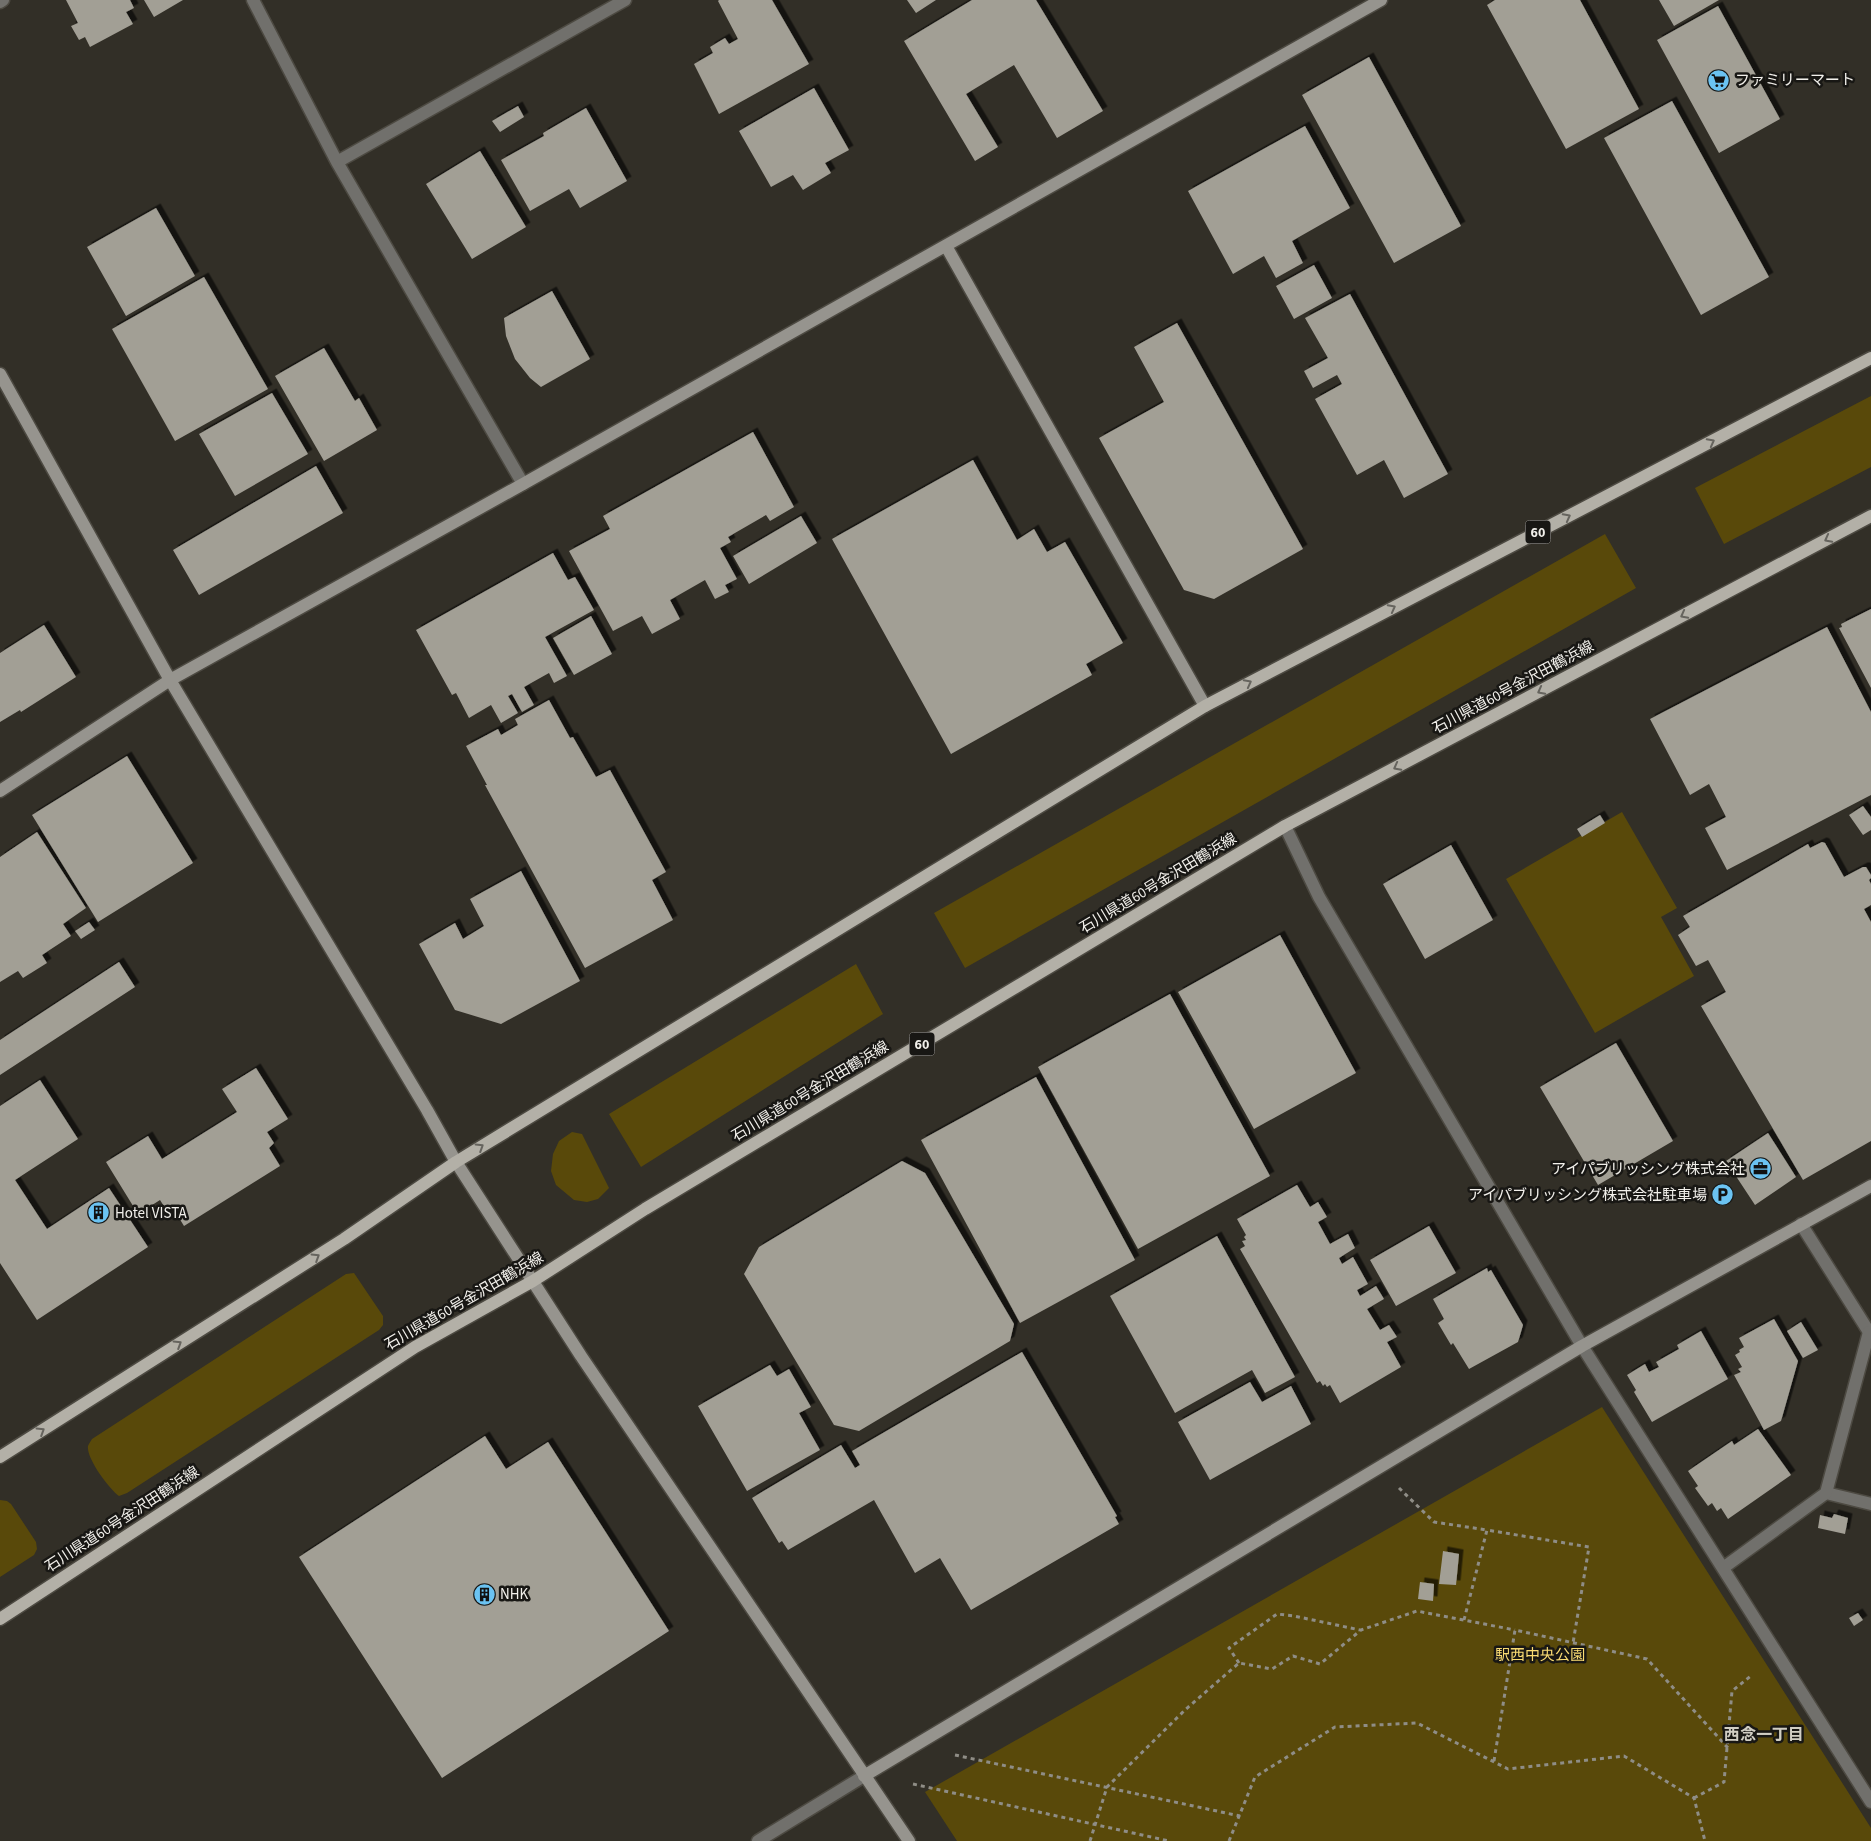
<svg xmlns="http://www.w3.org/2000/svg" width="1871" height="1841" viewBox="0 0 1871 1841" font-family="'Source Sans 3','Noto Sans JP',sans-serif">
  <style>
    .green { fill: #59490a }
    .building { fill: #a29f95; filter: url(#shadow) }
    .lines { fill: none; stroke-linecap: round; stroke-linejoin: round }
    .lane-casing { stroke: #4d4a42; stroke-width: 15 }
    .street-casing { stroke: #4d4a42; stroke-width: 15 }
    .secondary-casing { stroke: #4d4a42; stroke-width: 15 }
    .primary-casing { stroke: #4d4a42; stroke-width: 15 }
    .path { stroke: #8f8d86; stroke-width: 3; stroke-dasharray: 4 4; stroke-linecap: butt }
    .lane { stroke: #71706c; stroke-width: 12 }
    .street { stroke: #71706c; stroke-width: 12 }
    .secondary { stroke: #96948e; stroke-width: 12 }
    .primary { stroke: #b3b0a7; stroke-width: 12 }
    .oneway { stroke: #66645e }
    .labels { text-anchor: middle; stroke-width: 5; stroke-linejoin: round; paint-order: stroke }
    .shield { fill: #181714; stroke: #b1afaa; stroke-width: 1 }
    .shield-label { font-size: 14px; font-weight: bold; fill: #f2f0eb }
    .poi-label { font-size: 15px; fill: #f2f0eb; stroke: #181714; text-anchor: start }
    .street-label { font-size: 15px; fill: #f2f0eb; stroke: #181714 }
    .park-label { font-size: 15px; fill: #fadc73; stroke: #181714 }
    .neighbourhood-label { font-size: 16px; font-weight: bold; fill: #d1cec3; stroke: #181714 }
  </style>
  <defs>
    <filter id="shadow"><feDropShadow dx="4.5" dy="-4.5" stdDeviation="0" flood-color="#0009"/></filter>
  </defs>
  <rect width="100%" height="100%" fill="#322f27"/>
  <!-- green -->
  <path class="green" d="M1871,396V467L1724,544L1695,488Z
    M1605,534L1636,588L965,968L934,913Z
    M1622,812L1677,908L1661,917L1694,976L1595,1033L1506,879Z
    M856,964L883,1014L641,1167L609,1114Z
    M572,1132L582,1134L609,1188L598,1199L587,1202L574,1200L556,1185L551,1171L553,1154L559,1141Z
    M354,1273L383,1316V1325L379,1330L127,1493L119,1496C109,1489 86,1458 88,1446C89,1443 91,1441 92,1439L346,1274Z
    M1602,1407L1871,1828V1841H957L925,1792Z
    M0,1500L7,1501L11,1504L36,1542L37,1549L34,1555L0,1577Z"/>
  <!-- building -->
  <path class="building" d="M66,0H130L134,8L126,12L133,24L90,47L85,37L79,40L71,26L78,23Z
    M144,0H183L154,17Z
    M719,0H772L809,64L719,114L694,64L713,53L710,47L725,38L729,44L738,39L718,1Z
    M907,0H936L916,13Z
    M972,0H1036L1103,111L1057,138L1014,65L966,94L998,147L975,161L904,41Z
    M1495,0H1580L1639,109L1566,149L1487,5Z
    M1659,0H1719L1674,26Z
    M1718,6L1780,119L1719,153L1657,40Z
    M1369,57L1461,226L1394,263L1302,95Z
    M814,88L849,150L825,163L831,173L803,190L793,175L771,187L739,131Z
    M1672,101L1769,277L1701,315L1604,138Z
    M518,106L524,117L500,132L492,121Z
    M586,108L627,181L580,208L569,189L530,211L501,160L544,136L543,133Z
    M1305,126L1350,208L1292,241L1303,263L1276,278L1264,256L1233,274L1188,191Z
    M480,151L526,227L472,259L426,184Z
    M156,208L195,276L126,316L87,247Z
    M1314,265L1332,298L1294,319L1276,286Z
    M204,277L268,389L175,441L112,329Z
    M552,291L590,359L541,387L530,378L515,359L506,336L504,318Z
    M1350,294L1448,474L1404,498L1384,460L1357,475L1315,399L1342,384L1337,375L1313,388L1304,371L1328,358L1305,318Z
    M1177,323L1303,549L1214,599L1184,590L1099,438L1164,402L1134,347Z
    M324,348L355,401L359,398L377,430L324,461L275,376Z
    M272,393L308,454L235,496L199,434Z
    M753,432L794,507L770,521L766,515L728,537L731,542L720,548L737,579L725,585L729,592L715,599L705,580L670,600L680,619L652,634L642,616L613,631L569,551L610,529L603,516Z
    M973,460L1017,540L1034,529L1047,552L1065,542L1123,643L1086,664L1092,675L951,754L832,539Z
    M316,466L343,513L199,595L173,550Z
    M801,516L817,543L749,584L733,556Z
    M553,553L568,580L575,577L594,610L545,637L567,676L554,683L549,673L524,687L534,705L522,712L512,694L508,696L518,713L501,723L491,705L469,718L456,693L452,695L416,630Z
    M1871,609V688L1839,628L1842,627L1841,624Z
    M591,616L612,654L574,675L553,638Z
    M44,625L76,677L21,712L20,710L0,722V653Z
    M1827,627L1871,712V795L1727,870L1705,828L1726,817L1709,784L1690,795L1650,719Z
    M549,700L570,738L573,737L596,777L610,770L666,872L652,880L673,920L585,968L485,785H487L466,746L498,729L501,735L518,725L515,719Z
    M127,756L193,863L98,922L32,815Z
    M1863,806L1871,817V830L1863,835L1849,815Z
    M1600,815L1605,823L1582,837L1577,829Z
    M37,832L86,908L63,924L71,936L42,955L47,963L23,978L18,971L0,982V857Z
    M1822,842L1825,843L1844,877L1863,867H1866L1871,875V878L1869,880L1871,884V905L1864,909L1871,922V1141L1803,1180L1701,1006L1726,992L1708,960L1696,966L1678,935L1690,927L1683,916L1808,844L1810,848Z
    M1451,845L1493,920L1425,959L1383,884Z
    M521,871L580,981L501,1024L455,1010L419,944L455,923L463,939L484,926L470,899Z
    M89,922L95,930L81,939L75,931Z
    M1280,935L1356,1073L1254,1129L1178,992Z
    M119,962L135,987L0,1075V1040Z
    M1170,994L1270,1176L1138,1249L1038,1067Z
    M1616,1043L1673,1141L1598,1185L1540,1087Z
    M256,1068L288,1119L267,1132L274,1143L269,1148L280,1166L184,1226L173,1208L167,1211L160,1200L138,1214L106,1162L148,1136L162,1159L237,1112L222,1089Z
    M1036,1077L1135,1260L1020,1323L921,1140Z
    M40,1080L78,1139L15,1180L47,1229L109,1188L148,1247L37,1320L0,1263V1106Z
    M1768,1133L1796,1177L1755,1205L1726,1161Z
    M902,1161L925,1173L1014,1324L1010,1341L859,1431L834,1425L744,1274L759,1247Z
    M1297,1185L1310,1207L1318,1202L1327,1217L1318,1222L1330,1244L1348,1234L1355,1248L1339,1258L1342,1264L1353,1257L1368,1284L1357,1290L1360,1296L1376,1286L1384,1299L1367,1309L1380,1330L1389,1325L1397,1337L1387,1342L1401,1367L1340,1403L1330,1385L1327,1387L1325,1384L1323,1386L1320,1381L1317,1383L1240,1249L1245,1246L1242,1241L1246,1240L1244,1237L1246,1235L1237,1219Z
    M1429,1226L1456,1273L1396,1306L1370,1260Z
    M1217,1236L1295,1377L1265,1393L1252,1370L1175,1413L1110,1296Z
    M1487,1268L1488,1272L1491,1270L1523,1325L1518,1342L1469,1369L1453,1343L1451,1345L1438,1323L1444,1319L1433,1299Z
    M1774,1319L1798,1361L1781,1421L1764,1430L1734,1375L1741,1372L1738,1369L1742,1367L1735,1355L1740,1352L1739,1350L1744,1347L1739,1338Z
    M1801,1322L1818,1350L1803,1358L1787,1331Z
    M1701,1331L1728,1379L1652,1422L1634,1392L1636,1390L1627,1375L1645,1364L1649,1372L1659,1367L1656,1362L1679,1349L1677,1345Z
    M1022,1352L1117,1516L1115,1517L1119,1524L971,1610L940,1558L915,1573L874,1500L788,1550L782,1541L779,1543L752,1498L841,1445L855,1468L860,1465L852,1451Z
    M770,1365L777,1376L789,1369L811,1407L799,1413L820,1450L747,1491L698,1406Z
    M1250,1382L1262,1402L1291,1386L1311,1424L1210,1480L1178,1422Z
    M1758,1429L1791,1475L1728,1519L1721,1508L1717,1511L1712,1503L1708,1506L1695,1488L1698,1486L1688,1471L1732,1441L1734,1445Z
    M485,1436L506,1469L548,1442L669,1631L442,1778L299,1557Z
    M1834,1514L1848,1518L1845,1534L1818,1528L1820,1515L1832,1518Z
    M1443,1551L1459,1554L1456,1585L1439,1584Z
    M1420,1582L1434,1584L1433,1601L1418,1599Z
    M1858,1613L1863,1620L1854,1626L1849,1618Z"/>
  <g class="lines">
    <defs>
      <path id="lane" d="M1801,1224L1869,1332
        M1826,1493L1871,1504"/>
      <path id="street" d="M253,0L337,162L523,484
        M0,2L3,0
        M337,162L625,0
        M1285,826L1319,897L1582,1346L1871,1802
        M1723,1568L1826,1493L1869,1332H1871
        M758,1841L864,1776"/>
      <path id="secondary" d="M946,246L1205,706
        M0,374L170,680L427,1110L456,1162L581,1356L909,1841
        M0,791L170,680L523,484L1381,0
        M864,1776L1582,1346L1871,1186"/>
      <path id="primary" d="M0,1457L344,1239L456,1162L1205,706L1871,358
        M0,1619L415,1347L533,1281L645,1209L1285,826L1871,516"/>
    </defs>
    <!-- lane casing -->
    <use href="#lane" class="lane-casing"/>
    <!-- street casing -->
    <use href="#street" class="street-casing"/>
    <!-- secondary casing -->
    <use href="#secondary" class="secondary-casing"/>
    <!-- primary casing -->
    <use href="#primary" class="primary-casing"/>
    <!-- path -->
    <path class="path" d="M1399,1488L1434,1522L1487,1530
      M1464,1620L1487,1530L1589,1547L1573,1643
      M1239,1663L1229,1648L1277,1614L1294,1616L1360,1630
      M955,1755L1240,1816
      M1494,1761L1515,1630L1647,1659L1728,1748
      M913,1784L1169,1841
      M1694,1798L1724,1782L1732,1691L1752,1675
      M1090,1841L1107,1787L1186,1709L1239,1663L1272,1669L1293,1656L1320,1664L1361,1630L1417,1611L1515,1630
      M1229,1841L1255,1777L1335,1727L1417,1723L1508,1769L1624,1756L1694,1798L1705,1841"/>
    <!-- lane -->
    <use href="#lane" class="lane"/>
    <!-- street -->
    <use href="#street" class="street"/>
    <!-- secondary -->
    <use href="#secondary" class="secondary"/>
    <!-- primary -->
    <use href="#primary" class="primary"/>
  </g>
  <!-- one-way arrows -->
  <defs><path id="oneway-chevron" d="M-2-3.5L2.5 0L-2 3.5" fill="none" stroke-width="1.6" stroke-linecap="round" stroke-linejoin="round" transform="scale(1.25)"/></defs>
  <g class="oneway">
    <use href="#oneway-chevron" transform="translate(1711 442) rotate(-28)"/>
    <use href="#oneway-chevron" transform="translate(1567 517) rotate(-28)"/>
    <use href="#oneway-chevron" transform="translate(1828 539) rotate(152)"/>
    <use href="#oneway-chevron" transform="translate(1392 608) rotate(-28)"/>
    <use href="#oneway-chevron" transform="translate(1684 615) rotate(152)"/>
    <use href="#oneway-chevron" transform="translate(1248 683) rotate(-28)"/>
    <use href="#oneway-chevron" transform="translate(1541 691) rotate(152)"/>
    <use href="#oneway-chevron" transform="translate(1397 767) rotate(152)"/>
    <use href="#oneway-chevron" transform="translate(480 1147) rotate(-32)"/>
    <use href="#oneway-chevron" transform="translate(316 1257) rotate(-32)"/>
    <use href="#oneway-chevron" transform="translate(178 1344) rotate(-32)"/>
    <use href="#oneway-chevron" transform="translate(41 1431) rotate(-32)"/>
  </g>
  <!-- icons -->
  <defs>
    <symbol id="supermarket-disc" viewBox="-11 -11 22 22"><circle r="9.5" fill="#6bc3f2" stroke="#181714"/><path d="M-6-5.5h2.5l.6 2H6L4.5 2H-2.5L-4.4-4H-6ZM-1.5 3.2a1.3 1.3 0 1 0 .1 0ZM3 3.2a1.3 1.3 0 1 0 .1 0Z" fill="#111"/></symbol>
    <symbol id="office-disc" viewBox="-11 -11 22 22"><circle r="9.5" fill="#6bc3f2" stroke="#181714"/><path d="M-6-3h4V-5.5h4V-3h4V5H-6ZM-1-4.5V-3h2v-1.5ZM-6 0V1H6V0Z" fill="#111"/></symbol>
    <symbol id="parking-disc" viewBox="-11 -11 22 22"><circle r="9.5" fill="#6bc3f2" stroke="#181714"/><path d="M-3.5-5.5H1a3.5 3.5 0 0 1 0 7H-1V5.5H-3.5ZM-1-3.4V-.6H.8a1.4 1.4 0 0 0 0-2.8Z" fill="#111"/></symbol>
    <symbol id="building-disc" viewBox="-11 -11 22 22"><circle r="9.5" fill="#6bc3f2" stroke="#181714"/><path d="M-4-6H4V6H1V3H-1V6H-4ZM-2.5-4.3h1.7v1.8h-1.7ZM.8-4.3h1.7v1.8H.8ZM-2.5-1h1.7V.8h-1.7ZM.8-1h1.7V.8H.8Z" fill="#111"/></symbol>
  </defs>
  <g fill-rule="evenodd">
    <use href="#supermarket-disc" x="1706" y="68" width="25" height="25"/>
    <use href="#office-disc" x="1748" y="1156" width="25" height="25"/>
    <use href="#parking-disc" x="1710" y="1182" width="25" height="25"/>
    <use href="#building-disc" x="86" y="1200" width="25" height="25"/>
    <use href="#building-disc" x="472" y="1582" width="25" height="25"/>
  </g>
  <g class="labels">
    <!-- shield labels -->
    <g class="shield">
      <rect x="1525.5" y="520.5" width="25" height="23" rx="4"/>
      <rect x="909.5" y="1032.5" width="25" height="23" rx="4"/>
    </g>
    <g class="shield-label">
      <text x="1538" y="537">60</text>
      <text x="922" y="1049">60</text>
    </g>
    <!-- poi labels -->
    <g class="poi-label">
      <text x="1735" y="85">ファミリーマート</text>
      <text x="1745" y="1174" text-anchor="end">アイパブリッシング株式会社</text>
      <text x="1707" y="1200" text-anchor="end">アイパブリッシング株式会社駐車場</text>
      <text x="115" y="1218">Hotel VISTA</text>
      <text x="500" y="1599">NHK</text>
    </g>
    <!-- street labels -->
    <g class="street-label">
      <text transform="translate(1513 687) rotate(-28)" y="5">石川県道60号金沢田鶴浜線</text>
      <text transform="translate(1158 883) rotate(-31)" y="5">石川県道60号金沢田鶴浜線</text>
      <text transform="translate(810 1091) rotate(-31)" y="5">石川県道60号金沢田鶴浜線</text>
      <text transform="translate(464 1301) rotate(-30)" y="5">石川県道60号金沢田鶴浜線</text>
      <text transform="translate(122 1519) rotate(-33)" y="5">石川県道60号金沢田鶴浜線</text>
    </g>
    <!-- park labels -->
    <g class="park-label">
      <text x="1540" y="1660">駅西中央公園</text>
    </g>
    <!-- neighbourhood labels -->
    <g class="neighbourhood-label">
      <text x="1764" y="1740">西念一丁目</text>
    </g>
  </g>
</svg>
